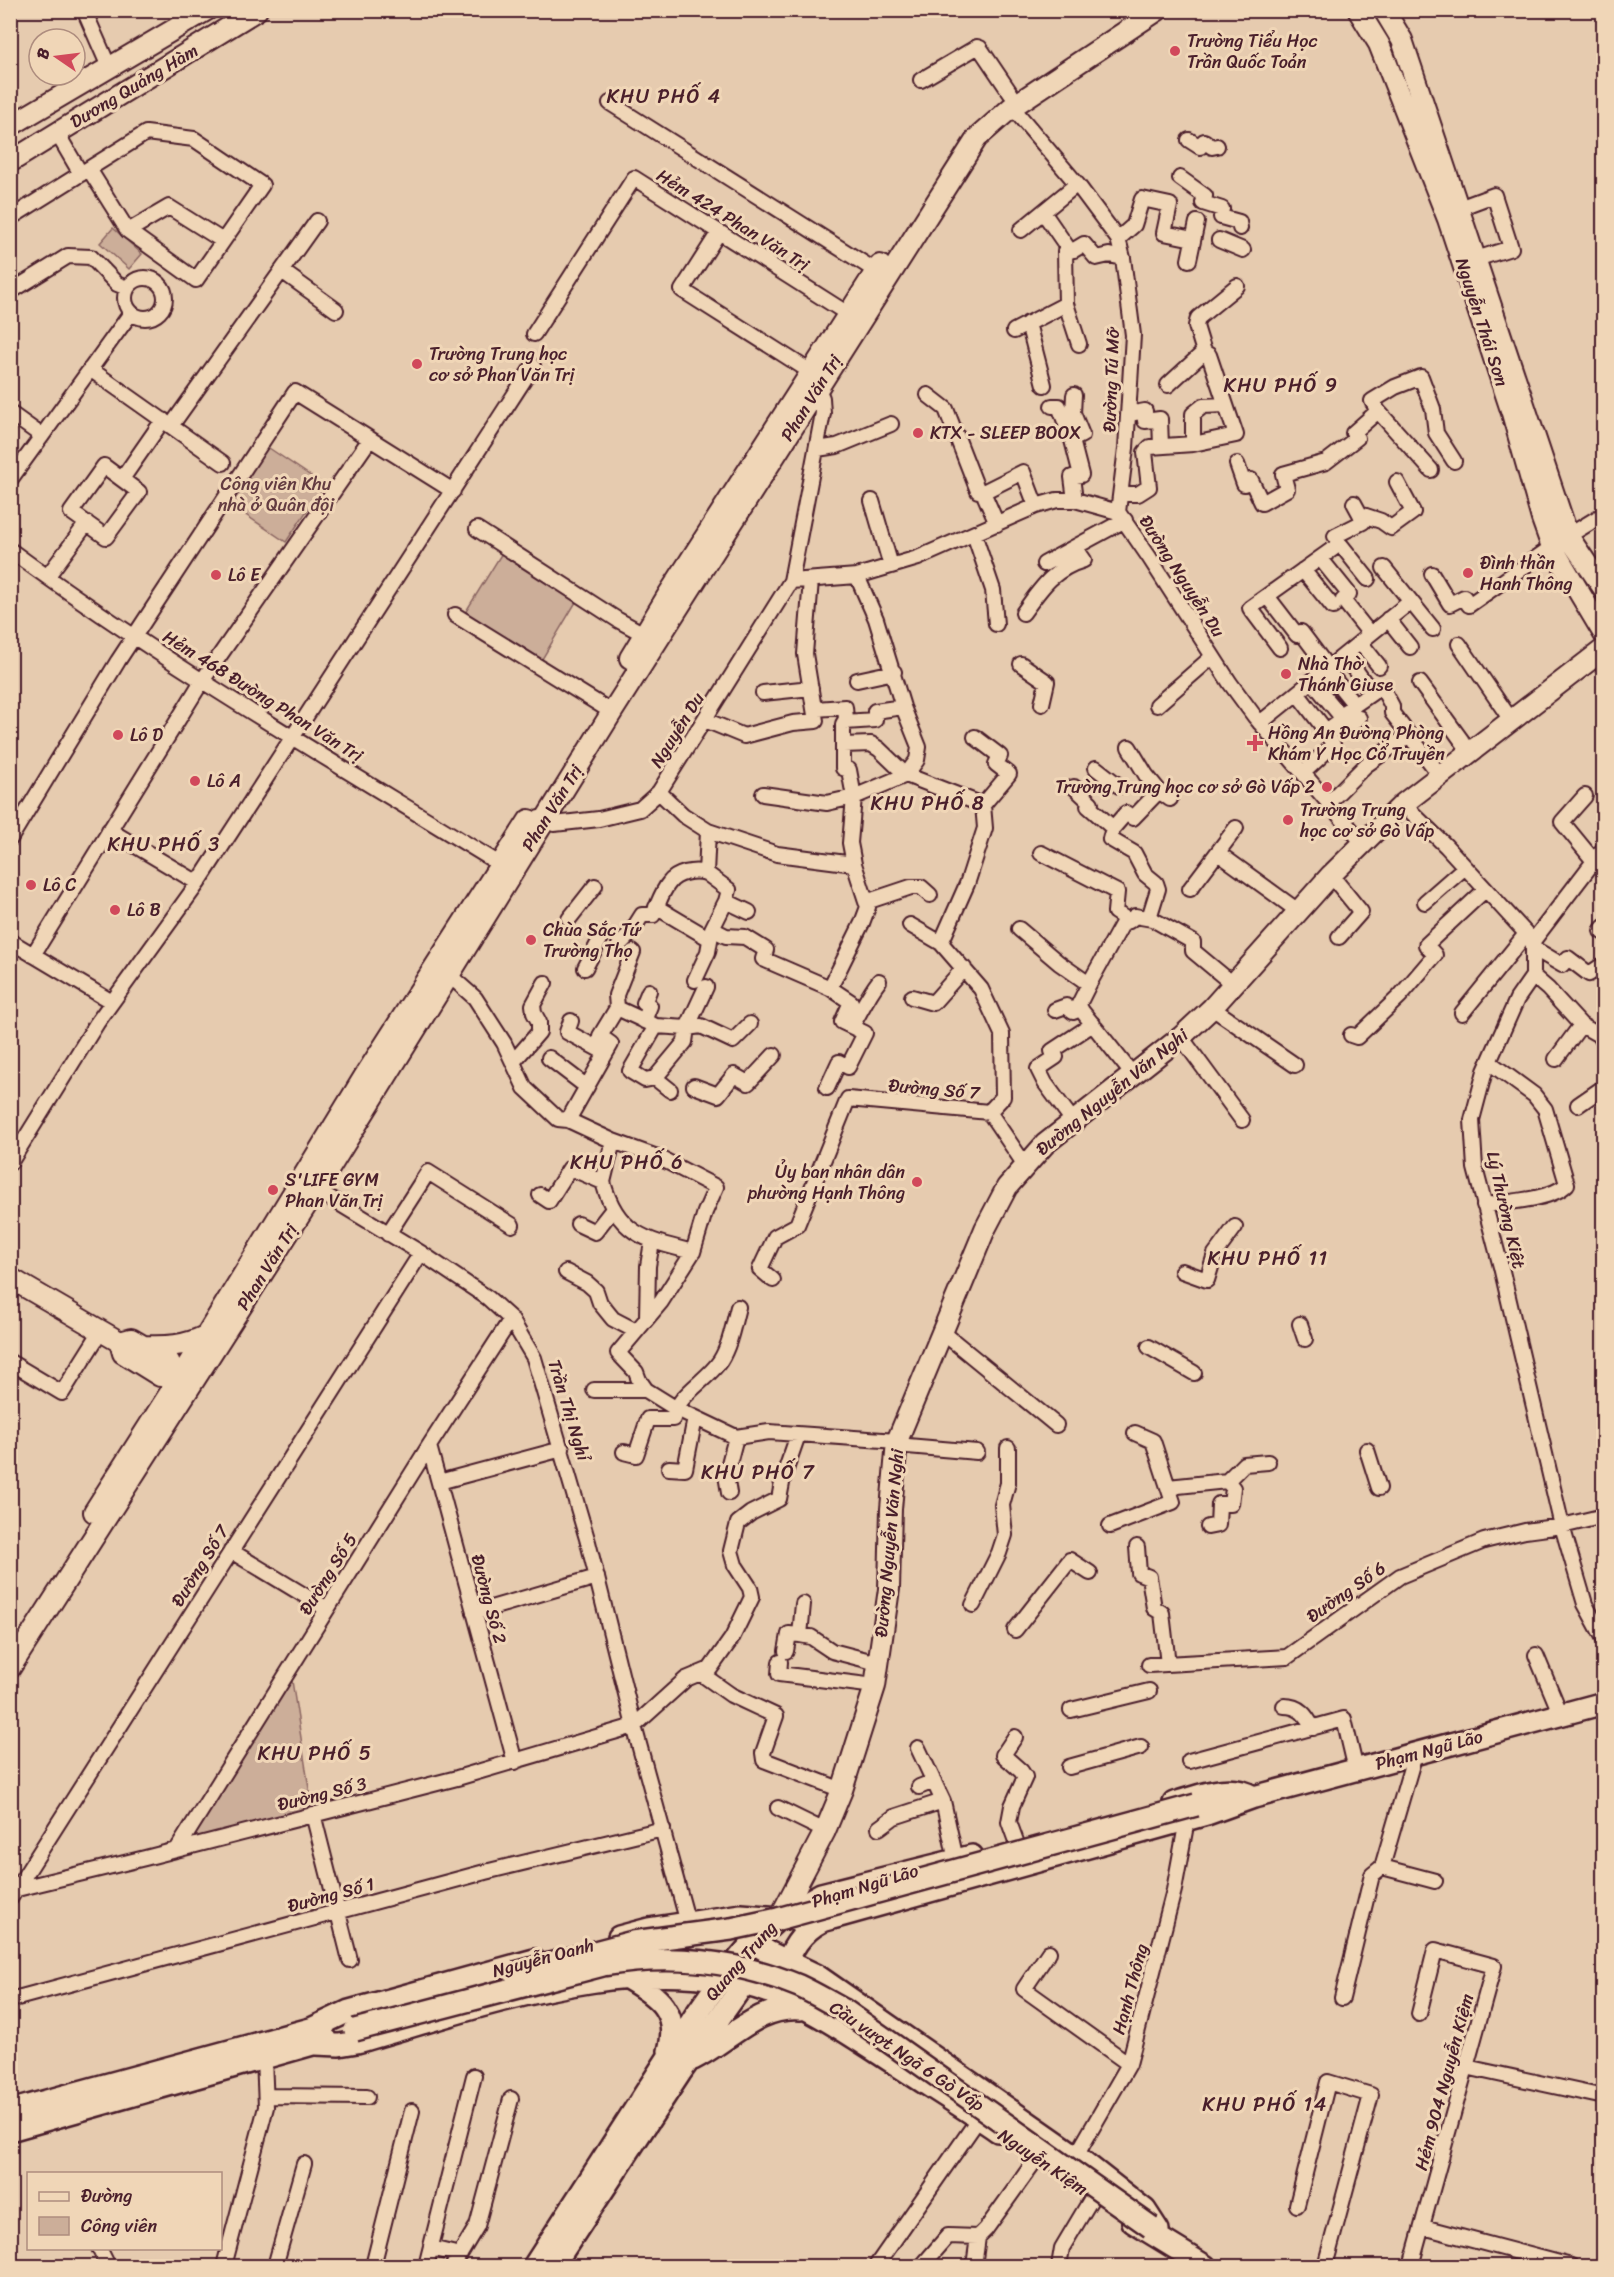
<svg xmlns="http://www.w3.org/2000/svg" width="1614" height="2277" viewBox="0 0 1614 2277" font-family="Sriracha,sans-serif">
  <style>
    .green { fill: #ccae99; stroke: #8b6662; stroke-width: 1.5 }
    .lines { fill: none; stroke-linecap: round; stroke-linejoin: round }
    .street-casing { stroke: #4a1f2b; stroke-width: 18 }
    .secondary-casing { stroke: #4a1f2b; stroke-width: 24 }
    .primary-casing { stroke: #4a1f2b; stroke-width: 26 }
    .street { stroke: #f0d6b7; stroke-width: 14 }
    .secondary { stroke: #f0d6b7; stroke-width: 20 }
    .primary { stroke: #f0d6b7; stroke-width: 21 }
    .primary-bridge-casing { stroke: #4a1f2b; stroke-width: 26; stroke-linecap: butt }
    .primary-bridge { stroke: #f0d6b7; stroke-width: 21 }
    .poi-dot { fill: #d1495b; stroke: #f0d6b7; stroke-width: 2 }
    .labels { text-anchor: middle; stroke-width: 6; stroke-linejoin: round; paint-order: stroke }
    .poi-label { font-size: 18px; fill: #4a1f2b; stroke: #f0d6b7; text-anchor: start }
    .street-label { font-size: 18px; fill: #4a1f2b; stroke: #f0d6b7 }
    .park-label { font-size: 18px; fill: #643c41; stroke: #f0d6b7 }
    .neighbourhood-label { font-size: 20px; letter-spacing: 1.5px; fill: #4a1f2b; stroke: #f0d6b7 }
  </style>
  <rect width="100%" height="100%" fill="#e6cbaf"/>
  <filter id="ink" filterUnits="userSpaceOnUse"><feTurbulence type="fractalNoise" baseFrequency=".0167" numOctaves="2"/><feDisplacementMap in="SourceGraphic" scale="12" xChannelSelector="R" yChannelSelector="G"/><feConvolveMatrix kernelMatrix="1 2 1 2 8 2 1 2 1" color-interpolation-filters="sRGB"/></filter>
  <g filter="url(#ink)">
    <!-- green -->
    <path class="green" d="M113,228L142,254L129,269L100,243Z
      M266,446L324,485L286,542L228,503Z
      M505,548L579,597L535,671L460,621Z
      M290,1668L313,1814L178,1848Z"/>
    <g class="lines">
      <defs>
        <path id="street" d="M84,10L109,67
          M921,80L977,47L980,48L1011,94
          M610,103L876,271
          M1012,107L1077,184L1118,239L1123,258L1133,335L1126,448L1118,512
          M57,133L81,174
          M1189,140L1200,147L1204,141L1212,147L1217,146
          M1180,178L1205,196L1203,203L1222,209
          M1459,208L1494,195L1511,248L1476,259
          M1043,212L1070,251
          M1221,217L1239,222L1240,228
          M10,218L146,133L194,139L262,185L196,280L128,231L89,169
          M1021,230L1077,184
          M128,231L169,207L223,241
          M1118,239L1134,225L1142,199L1170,205L1164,233L1193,239
          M1219,240L1243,250
          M1189,260L1197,222
          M282,271L336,310
          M125 298a20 20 0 1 1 40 0a20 20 0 1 1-40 0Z
          M10,292L68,256L91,257L117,284L127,288
          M1066,304L1079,344
          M1028,323L1044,385
          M1014,331L1066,304L1065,251L1074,250L1084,244L1096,258L1109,255L1123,258
          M534,334L634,178L848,314
          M90,369L223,463
          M1168,385L1204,352
          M928,395L946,409L978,491L983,492L997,524
          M1074,395L1073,413L1082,435L1072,440L1081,475L1072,477L1075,500
          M1052,406H1059L1072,440
          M1378,411L1431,470
          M10,413L42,436
          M1129,414L1145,411V421L1160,419L1161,446
          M171,426L317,221
          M1353,433L1378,411L1372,401L1395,387L1421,377L1433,409L1436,433L1454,461
          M1193,444V414L1203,406L1225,405
          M817,449L837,446L891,424
          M1237,464L1244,484L1251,480L1262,503L1287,489L1283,474L1326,462L1357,438
          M104,466L139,492L106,537L71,512Z
          M122,479L163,420
          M10,480L131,313
          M983,492L1023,472L1036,506
          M1121,494H1138L1149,487L1145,452L1150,447L1193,444L1236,435L1209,355L1204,352L1196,326L1198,318L1237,286
          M872,501L891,566
          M1354,503L1360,514L1381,521L1391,528L1413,512L1397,482
          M477,529L618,620L651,638
          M974,534L993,590L996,624
          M1335,536L1363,522L1360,514
          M1568,536L1604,514
          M10,550C169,667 339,765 506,868
          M1320,558L1349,594
          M1044,564L1075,547
          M1384,568L1433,629
          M1303,570L1333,607
          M1432,574L1450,604L1464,597L1469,605L1552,547
          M47,577L87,523
          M791,581L857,576L918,558L1036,506L1057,500H1075L1118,512L1149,557L1230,683L1255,717L1362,842
          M1267,596L1297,635
          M1343,600L1370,634
          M1023,613C1041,588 1053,569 1084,560L1075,547L1125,520
          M455,615L612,712
          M1388,619L1410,647
          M1301,632L1328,668
          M1360,642L1379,666
          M1459,644L1511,720
          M1280,648L1250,608L1337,546L1341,545L1368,579
          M1021,664L1047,682L1042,704
          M1326,669L1355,705
          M857,680L894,672
          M1312,681L1340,715
          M1420,683L1470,752
          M763,693L811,688
          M1297,693L1326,731
          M1385,693L1392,706V713L1440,775
          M1157,705L1212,657
          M815,709L845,707L846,719L843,724V768L849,770L854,797L850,843L854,864L868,907L862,923L830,988L851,1002L842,1022L865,1033L848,1067L839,1062L827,1088
          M1341,714L1349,726L1359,718
          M705,720L744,736L793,723L816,721L805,654L811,580
          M845,722L875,720V711L903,707
          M1260,723L1410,602
          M843,745L871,744L879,749L906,775L983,805L1009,774L996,764L1000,756L975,737
          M1129,747L1146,775L1159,791
          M1096,768L1119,786
          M1303,773L1333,745L1326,731L1340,721V715L1372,693L1345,655
          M1074,787L1091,803L1088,806L1113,828L1110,839L1134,853L1145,874L1156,883L1158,889L1149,918
          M659,792L683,815L708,831L777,854L854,864
          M763,794L827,803L854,797L906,775L917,760L919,747L903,707L876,619L857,576
          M1585,796L1562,822L1594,861
          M1328,803L1366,765L1409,735
          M1403,804L1446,846L1533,941V976L1517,999L1485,1071L1472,1120L1475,1168L1501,1267L1562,1526L1585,1604L1604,1639
          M983,805L985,828L967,884L941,943L981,989L1002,1034L1003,1097L989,1112
          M539,818L554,824L599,819L640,809L659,792L791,581L823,413L822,398L811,372L682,290L719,232
          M1113,828L1126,813L1133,818L1159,791L1170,799
          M109,830L198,883
          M10,839L118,661L295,392L453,491
          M1041,853L1117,892L1115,912L1129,921L1135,916L1152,919L1193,942V951L1234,985
          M1218,853L1298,911
          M706,873L729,890L726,901
          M1331,875L1361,912L1339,937
          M1190,889L1236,828
          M866,902L911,887H921L930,895
          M1425,902L1465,867
          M656,907L710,939
          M569,919L595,886
          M910,925L941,943
          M1604,927L1601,931L1604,933
          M712,929L726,936L745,937L766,950L763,959L830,988
          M1019,929L1059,963L1089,984L1078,1006L1133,1075
          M10,941L112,1002
          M1533,941L1604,848
          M619,945L630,934L642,915H653C658,905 662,891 669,883C676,873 694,869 706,873L708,831
          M1533,948L1562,965L1568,958L1589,974L1601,966L1604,969
          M33,955L202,681L370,439
          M585,968L603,934
          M449,975L475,998L504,1043L525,1088L558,1119L568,1120L613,1141L660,1158L716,1187L705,1212L693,1252L661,1302L618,1353L636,1372L639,1380L646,1390L675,1408L736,1437L769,1432L897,1441
          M1533,976L1548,989L1581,1025L1604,1038
          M695,980L708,952L712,929L726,901L749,912
          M1089,984L1125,919
          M912,997L933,1003L964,968
          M617,1008L656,1026L687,1028L706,987
          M1212,1008L1295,1065
          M1055,1010L1066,1006L1073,1012L1081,1009
          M1462,1013L1526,934
          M571,1021L567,1032L606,1053
          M644,1021L650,1006L644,1003L649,991
          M656,1026L630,1071L645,1080L655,1078L670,1090
          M852,1026C861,1011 868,995 879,981
          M1351,1035L1357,1037L1400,996L1435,955L1426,945L1485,890
          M1181,1037L1242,1120
          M549,1058L587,1087
          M1556,1059L1581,1025
          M513,1062L539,1032V1022L534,1013L533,1005L545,983
          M655,1078L685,1042L687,1028L701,1026L733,1041L750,1024
          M694,1086L718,1095L734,1075L748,1083L774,1055
          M1578,1105L1604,1087
          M568,1120L611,1044L600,1036L617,1008L616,995L633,952
          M1073,1121L1045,1083L1038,1069L1056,1057L1052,1051L1093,1024
          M10,1163L97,1023L198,883L533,366
          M603,1182L613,1141
          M309,1185L421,1253L488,1298L511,1319L534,1358L588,1542L634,1726L688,1923
          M540,1195L549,1201L570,1168L603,1182C617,1234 645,1240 693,1252
          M1484,1205C1506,1202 1552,1200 1567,1184L1545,1109L1534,1095L1489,1062
          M578,1224L595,1232L613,1209
          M388,1234L428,1172L512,1225
          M1182,1271L1207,1280L1215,1254L1235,1227
          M566,1272L587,1283L596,1291L600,1303L613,1319L636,1331
          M773,1280L760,1269L775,1237L797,1225L848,1099L989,1112L1025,1165
          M647,1317L648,1266L652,1242
          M1300,1324L1305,1339
          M941,1331L1056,1425
          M1149,1347L1194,1373
          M10,1362L62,1393L101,1331
          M594,1390H646
          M1135,1433L1153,1441L1168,1487L1227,1481L1244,1464L1268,1462
          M896,1445L977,1452
          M429,1446L515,1762
          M1367,1450L1379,1488
          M624,1452L636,1455L648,1419H673C677,1394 706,1382 720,1361C730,1345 733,1326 738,1307
          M669,1468L685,1469L695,1418
          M439,1482L562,1449
          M729,1493L726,1475L736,1437
          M1110,1526L1173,1502L1168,1487
          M1208,1527L1218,1525L1219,1504H1231L1233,1488L1227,1481
          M1137,1547L1139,1573L1149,1577L1154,1608L1162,1613L1168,1664
          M231,1551L327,1609
          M803,1604L800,1635L811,1637L832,1651L878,1663
          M973,1605L999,1553L1005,1535L1002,1505L1008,1483V1448
          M474,1613L597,1577
          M1015,1630L1070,1560L1090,1573
          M786,1651L789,1634L800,1635
          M1536,1655L1561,1715
          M780,1662L779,1674L875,1686
          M1149,1665L1287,1657L1400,1576L1484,1541L1525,1531L1562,1526L1604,1516
          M700,1673L731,1695L776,1716L763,1753L764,1760L842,1790
          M1284,1706C1300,1706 1306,1715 1313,1728
          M1071,1710L1149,1691
          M1015,1737L1003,1755L1021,1771L1025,1777L1012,1806L1009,1822L1017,1844
          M918,1748L943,1801L956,1860
          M1189,1761L1344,1719L1356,1770
          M1069,1767L1141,1747
          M919,1787L934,1781
          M778,1808L825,1831
          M313,1814L350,1960
          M879,1828L894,1817L943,1801
          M178,1848L429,1446L511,1319
          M1382,1867L1435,1881
          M17,1889L145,1858L457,1778L634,1726L686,1679L710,1669L732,1638L752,1597L750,1588L735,1565L731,1551L738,1523L751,1513L779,1499L783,1478L798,1435
          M10,1899L421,1253
          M1049,1952L1024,1989L1129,2064
          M1342,1998L1372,1875L1382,1867L1415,1754
          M10,2000L485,1872L663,1829
          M1466,2067L1604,2097
          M266,2096L367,2097
          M1076,2156L1129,2064L1174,1890L1187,1820
          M1297,2205L1328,2082L1371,2095L1325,2266
          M1423,2227L1571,2266
          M99,2248L108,2266
          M431,2248L460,2255
          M224,2266L266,2107L264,2058
          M275,2266L304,2164
          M373,2266L412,2111
          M426,2266L474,2076
          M453,2266L477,2226L511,2099
          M876,2266L979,2118
          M922,2266L948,2236L978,2237L986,2229L1037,2158
          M974,2266L978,2237
          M1059,2266L1062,2248L1093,2196
          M1411,2266L1494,1966L1435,1950L1419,2014"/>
        <path id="secondary" d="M1358,10L1379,44L1448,219L1512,413L1542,519L1552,547L1604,634
          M1384,10L1402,40L1568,536L1604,589
          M10,126L207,10
          M10,162L257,10
          M630,658L668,595L880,265
          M10,1278L120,1342L123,1353L160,1376L174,1375L186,1383
          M120,1342L131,1339L169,1361L174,1375
          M144,1346C166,1347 185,1346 205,1336
          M94,1512L191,1360L364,1077L529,820
          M10,1668L316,1190L612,712L977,138L1012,107L1158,10
          M780,1917L825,1831L842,1790L875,1686L889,1589L891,1509L897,1441L985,1229L1007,1187L1045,1144L1181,1037L1212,1008L1331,875L1403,804L1604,649"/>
        <path id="primary" d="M1174,1803C1200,1796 1228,1782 1254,1797
          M619,1937L649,1929L741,1915L822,1921L1207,1814L1254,1797L1604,1703
          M753,1942L768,1952L816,1975L1076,2156L1145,2210L1158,2230
          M782,1973C791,1951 800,1932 822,1921
          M627,1978C658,1996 680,2012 669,2051
          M313,2028L349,2011L534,1960
          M316,2044L339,2045L357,2042C482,2007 642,1946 769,1992C809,2007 844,2031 880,2054C919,2080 959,2104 998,2131
          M693,2059C730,2041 757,2005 801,2009
          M10,2111L325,2025
          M10,2130L327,2040
          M1133,2222L1205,2266
          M534,2266L695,2016L721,1979L753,1942L780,1917L821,1894L972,1856
          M553,2266L680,2073L750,1975"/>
      </defs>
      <!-- street casing -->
      <use href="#street" class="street-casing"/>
      <!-- secondary casing -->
      <use href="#secondary" class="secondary-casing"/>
      <!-- primary casing -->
      <use href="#primary" class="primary-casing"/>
      <!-- street -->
      <use href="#street" class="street"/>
      <!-- secondary -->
      <use href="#secondary" class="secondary"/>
      <!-- primary -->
      <use href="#primary" class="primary"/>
      <defs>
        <path id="primary-bridge" d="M515,1973L633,1942L731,1929L778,1919L1196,1805
          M355,2030L603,1965C669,1954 737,1960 799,1986C814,1993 829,2002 844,2010L1151,2227"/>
      </defs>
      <!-- primary-bridge casing -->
      <use href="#primary-bridge" class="primary-bridge-casing"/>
      <!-- primary-bridge -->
      <use href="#primary-bridge" class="primary-bridge"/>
    </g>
  </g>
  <!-- markers -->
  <g class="poi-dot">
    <circle cx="1175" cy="51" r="6"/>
    <circle cx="417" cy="364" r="6"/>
    <circle cx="918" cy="433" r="6"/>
    <circle cx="1468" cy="573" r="6"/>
    <circle cx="216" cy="575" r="6"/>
    <circle cx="1286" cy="674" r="6"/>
    <circle cx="118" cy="735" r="6"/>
    <path d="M1252 734h6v6h6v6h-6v6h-6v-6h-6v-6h6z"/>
    <circle cx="195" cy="781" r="6"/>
    <circle cx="1327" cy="787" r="6"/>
    <circle cx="1288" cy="820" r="6"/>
    <circle cx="31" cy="885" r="6"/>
    <circle cx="115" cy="910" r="6"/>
    <circle cx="531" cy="940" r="6"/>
    <circle cx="917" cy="1182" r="6"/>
    <circle cx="273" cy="1190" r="6"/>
  </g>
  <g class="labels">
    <!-- poi labels -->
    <g class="poi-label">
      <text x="1187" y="47">Trường Tiểu Học<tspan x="1187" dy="21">Trần Quốc Toản</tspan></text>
      <text x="429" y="360">Trường Trung học<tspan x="429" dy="21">cơ sở Phan Văn Trị</tspan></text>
      <text x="930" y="439">KTX - SLEEP BOOX</text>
      <text x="1480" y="569">Đình thần<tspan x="1480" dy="21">Hanh Thông</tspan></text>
      <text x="228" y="581">Lô E</text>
      <text x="1298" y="670">Nhà Thờ<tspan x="1298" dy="21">Thánh Giuse</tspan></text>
      <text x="1268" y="739">Hồng An Đường Phòng<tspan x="1268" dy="21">Khám Y Học Cổ Truyền</tspan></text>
      <text x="130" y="741">Lô D</text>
      <text x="207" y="787">Lô A</text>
      <text x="1315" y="793" text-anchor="end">Trường Trung học cơ sở Gò Vấp 2</text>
      <text x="1300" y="816">Trường Trung<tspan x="1300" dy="21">học cơ sở Gò Vấp</tspan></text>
      <text x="43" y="891">Lô C</text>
      <text x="127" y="916">Lô B</text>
      <text x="543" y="936">Chùa Sắc Tứ<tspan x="543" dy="21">Trường Thọ</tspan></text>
      <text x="905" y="1178" text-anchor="end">Ủy ban nhân dân<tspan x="905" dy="21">phường Hạnh Thông</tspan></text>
      <text x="285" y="1186">S'LIFE GYM<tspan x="285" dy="21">Phan Văn Trị</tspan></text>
    </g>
    <!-- street labels -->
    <g class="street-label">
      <text transform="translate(134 86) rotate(-31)" y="6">Dương Quảng Hàm</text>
      <text transform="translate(733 220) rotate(32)" y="6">Hẻm 424 Phan Văn Trị</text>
      <text transform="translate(1482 322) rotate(72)" y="6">Nguyễn Thái Sơn</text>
      <text transform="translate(1111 380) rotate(-88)" y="6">Đường Tú Mỡ</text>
      <text transform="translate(811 398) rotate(-58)" y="6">Phan Văn Trị</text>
      <text transform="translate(1182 576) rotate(57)" y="6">Đường Nguyễn Du</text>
      <text transform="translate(263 696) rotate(32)" y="6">Hẻm 468 Đường Phan Văn Trị</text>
      <text transform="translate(677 730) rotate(-58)" y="6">Nguyễn Du</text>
      <text transform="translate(552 808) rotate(-58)" y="6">Phan Văn Trị</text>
      <text transform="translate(934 1089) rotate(5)" y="6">Đường Số 7</text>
      <text transform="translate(1112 1092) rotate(-39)" y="6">Đường Nguyễn Văn Nghi</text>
      <text transform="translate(1506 1210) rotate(77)" y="6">Lý Thường Kiệt</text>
      <text transform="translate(267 1267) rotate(-58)" y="6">Phan Văn Trị</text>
      <text transform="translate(569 1410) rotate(73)" y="6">Trần Thị Nghỉ</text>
      <text transform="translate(889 1543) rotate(-85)" y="6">Đường Nguyễn Văn Nghi</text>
      <text transform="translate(200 1566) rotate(-58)" y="6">Đường Số 7</text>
      <text transform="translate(328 1574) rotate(-58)" y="6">Đường Số 5</text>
      <text transform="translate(1346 1592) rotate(-35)" y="6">Đường Số 6</text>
      <text transform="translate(489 1599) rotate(75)" y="6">Đường Số 2</text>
      <text transform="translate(1429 1750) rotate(-15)" y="6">Phạm Ngũ Lão</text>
      <text transform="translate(322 1794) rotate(-14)" y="6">Đường Số 3</text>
      <text transform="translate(865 1886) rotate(-17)" y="6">Phạm Ngũ Lão</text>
      <text transform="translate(331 1895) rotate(-15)" y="6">Đường Số 1</text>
      <text transform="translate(543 1958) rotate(-15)" y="6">Nguyễn Oanh</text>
      <text transform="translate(741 1961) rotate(-49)" y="6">Quang Trung</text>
      <text transform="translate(1130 1989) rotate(-75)" y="6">Hạnh Thông</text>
      <text transform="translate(907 2056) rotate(34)" y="6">Cầu vượt Ngã 6 Gò Vấp</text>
      <text transform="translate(1444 2082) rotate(-75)" y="6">Hẻm 904 Nguyễn Kiệm</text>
      <text transform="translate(1043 2162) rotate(34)" y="6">Nguyễn Kiệm</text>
    </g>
    <!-- park labels -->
    <g class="park-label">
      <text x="276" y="490">Công viên Khu<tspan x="276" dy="21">nhà ở Quân đội</tspan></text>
    </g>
    <!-- neighbourhood labels -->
    <g class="neighbourhood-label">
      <text x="664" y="103">KHU PHỐ 4</text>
      <text x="1281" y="392">KHU PHỐ 9</text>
      <text x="928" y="810">KHU PHỐ 8</text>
      <text x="164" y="851">KHU PHỐ 3</text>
      <text x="627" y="1169">KHU PHỐ 6</text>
      <text x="1268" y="1265">KHU PHỐ 11</text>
      <text x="758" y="1479">KHU PHỐ 7</text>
      <text x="315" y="1760">KHU PHỐ 5</text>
      <text x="1265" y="2111">KHU PHỐ 14</text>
    </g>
  </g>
  <!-- margin -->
  <rect width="1614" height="2277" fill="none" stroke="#f0d6b7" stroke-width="36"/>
  <rect x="18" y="18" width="1578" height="2241" fill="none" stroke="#4a1f2b" stroke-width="2" filter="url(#ink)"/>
  <!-- legend -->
  <rect x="27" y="2172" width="195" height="78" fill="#f0d6b7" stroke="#ae8d7f" stroke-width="1.5"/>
  <rect x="39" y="2192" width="30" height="9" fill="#f0d6b7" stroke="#ae8d7f" stroke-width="1.5"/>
  <text x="81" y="2202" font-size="18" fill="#4a1f2b">Đường</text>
  <rect x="39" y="2217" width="30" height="18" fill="#ccae99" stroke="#ae8d7f" stroke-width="1.5"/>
  <text x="81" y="2232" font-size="18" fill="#4a1f2b">Công viên</text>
  <!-- north arrow -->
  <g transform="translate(57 57) rotate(284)"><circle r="28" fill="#f0d6b7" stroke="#ae8d7f" stroke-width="1.5"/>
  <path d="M0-4.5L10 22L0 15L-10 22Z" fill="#d1495b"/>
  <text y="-9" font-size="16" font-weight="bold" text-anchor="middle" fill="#4a1f2b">B</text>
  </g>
</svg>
